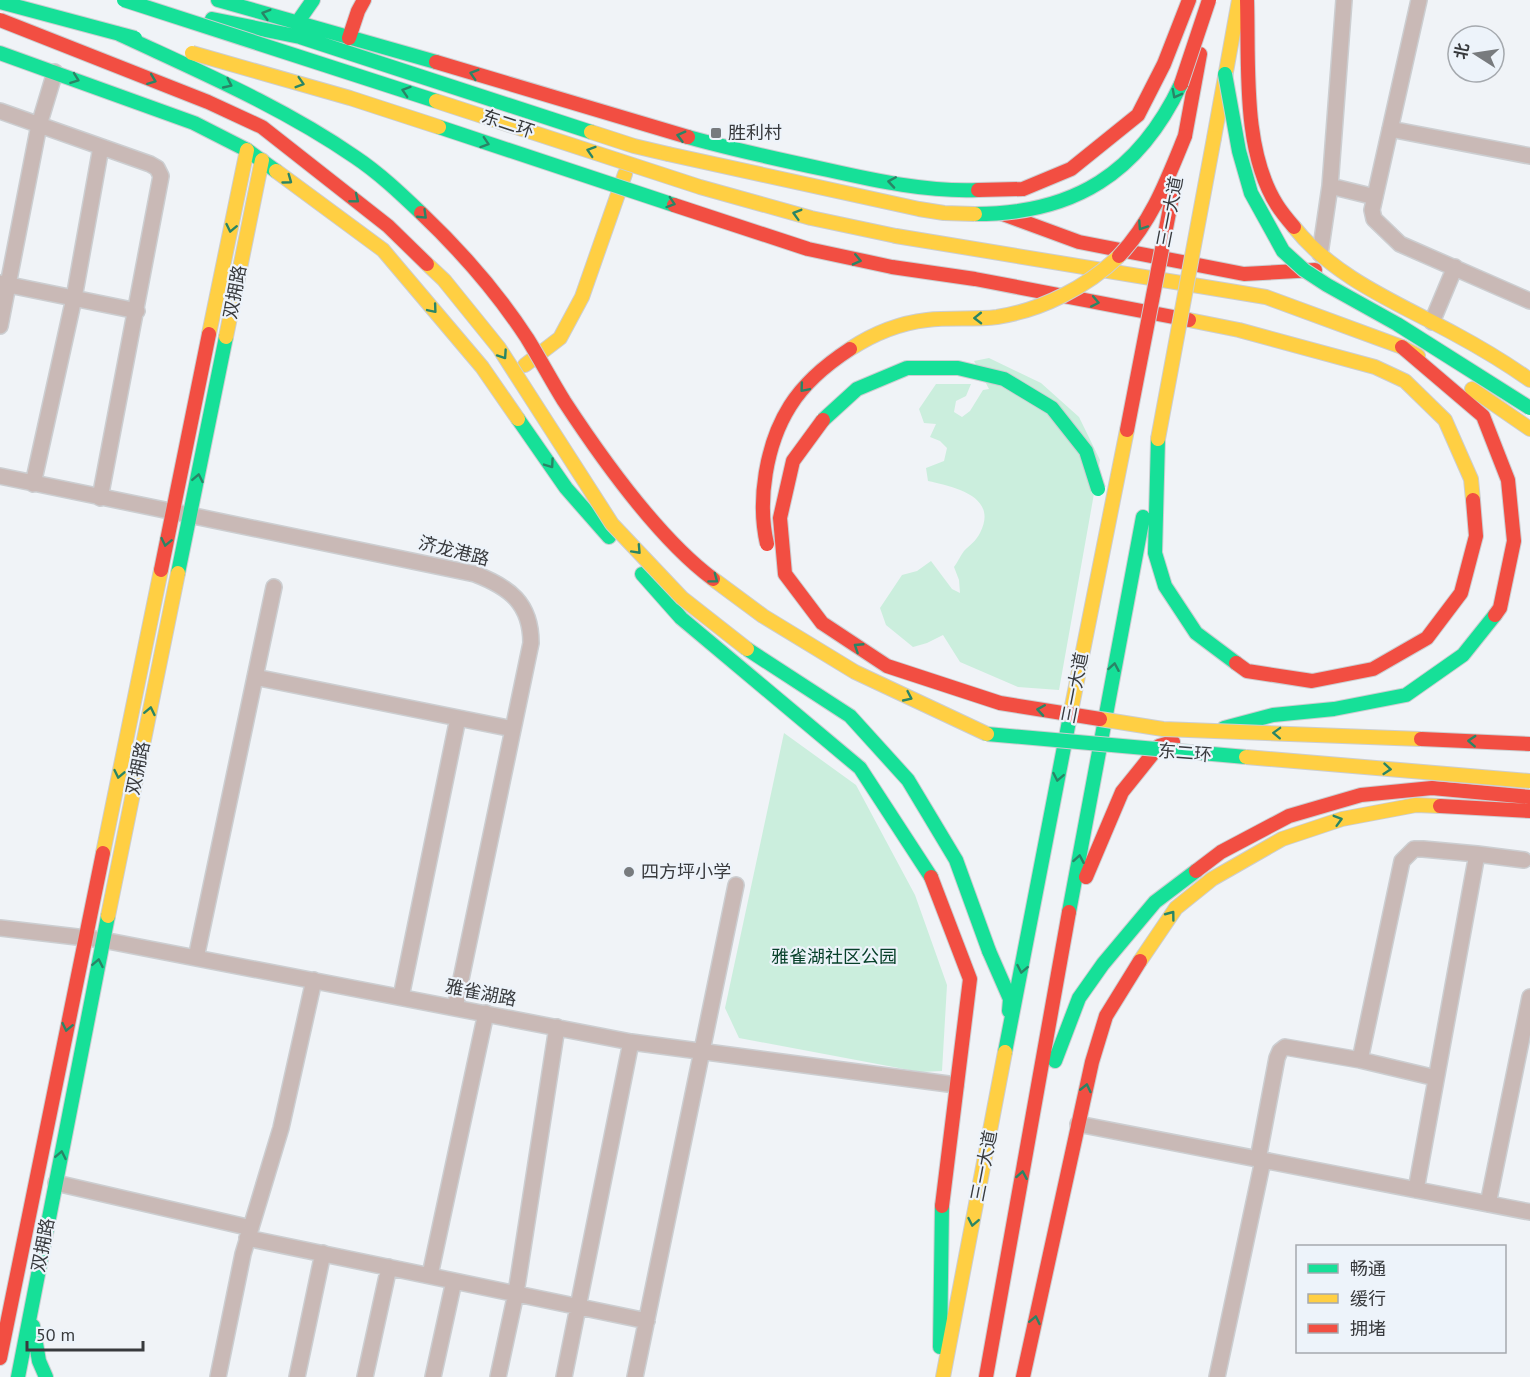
<svg xmlns="http://www.w3.org/2000/svg" width="1530" height="1377" viewBox="0 0 1530 1377" font-family="'PT Sans','Noto Sans SC',sans-serif">
  <style>
    .green { fill: #cbeedd }
    .lines { fill: none; stroke-linecap: round; stroke-linejoin: round }
    .street-casing { stroke: #ccced1; stroke-width: 18 }
    .fast-casing { stroke: #ccced1; stroke-width: 16 }
    .slow-casing { stroke: #ccced1; stroke-width: 16 }
    .jam-casing { stroke: #ccced1; stroke-width: 16 }
    .street { stroke: #c9b9b6; stroke-width: 15 }
    .fast { stroke: #16e098; stroke-width: 14 }
    .slow { stroke: #ffcf43; stroke-width: 14 }
    .jam { stroke: #f24e42; stroke-width: 14 }
    .fast-bridge-casing { stroke: #ccced1; stroke-width: 16; stroke-linecap: butt }
    .slow-bridge-casing { stroke: #ccced1; stroke-width: 16; stroke-linecap: butt }
    .jam-bridge-casing { stroke: #ccced1; stroke-width: 16; stroke-linecap: butt }
    .fast-bridge { stroke: #16e098; stroke-width: 14 }
    .slow-bridge { stroke: #ffcf43; stroke-width: 14 }
    .jam-bridge { stroke: #f24e42; stroke-width: 14 }
    .oneway { stroke: #298566 }
    .poi-dot { fill: #787b7e; stroke: #edf3fa; stroke-width: 2 }
    .labels { text-anchor: middle; stroke-width: 4.5; stroke-linejoin: round; paint-order: stroke }
    .street-label { font-size: 18px; fill: #383a3d; stroke: #edf3fa }
    .poi-label { font-size: 18px; fill: #383a3d; stroke: #edf3fa; text-anchor: start }
    .park-label { font-size: 18px; fill: #07412a; stroke: #edf3fa }
  </style>
  <rect width="100%" height="100%" fill="#f0f3f7"/>
  <!-- green -->
  <path class="green" d="M989,358L1041,383L1079,417L1100,460L1059,690L1018,687L960,662L943,635L927,643L913,647L886,625L880,608L902,575L917,571L931,561L952,589L960,593L959,580L954,567C958,562 960,556 964,551C970,545 976,541 980,533C999,496 954,487 928,481L926,468L944,461L947,448L940,441L930,437L936,424L924,423L919,409L936,384H971L966,396L956,401L954,412L962,417L970,411L983,390L989,389L974,361Z
    M784,733L856,785L915,895L947,985L942,1071L920,1072L739,1038L725,1008Z"/>
  <g class="lines">
    <defs>
      <path id="street" d="M1419,0L1372,210L1374,219L1400,244L1530,301
        M0,111L150,164L157,168L161,176L100,498
        M1390,129L1530,156
        M1330,186L1375,197
        M1320,254L1330,186L1344,0
        M0,283L137,311
        M1432,322L1455,267
        M0,326L39,125L55,72
        M0,476L475,574C509,587 531,603 531,643L455,1008
        M33,484L74,298L101,147
        M255,677L513,729
        M0,928L103,940L631,1042L956,1085
        M196,958L274,587
        M401,997L458,718
        M1360,1060L1402,861L1414,849H1423L1477,854L1524,860
        M1078,1124L1530,1212
        M1258,1159L1277,1058L1280,1051L1285,1047L1360,1060L1436,1078
        M56,1183L251,1228
        M1416,1190L1477,854
        M1488,1204L1530,997
        M247,1238L647,1321
        M430,1275L486,1013
        M218,1377L243,1254L281,1128L314,980
        M297,1377L323,1253
        M365,1377L389,1267
        M433,1377L454,1281
        M498,1377L516,1293L557,1027
        M564,1377L631,1042
        M635,1377L736,885
        M1217,1377L1263,1160"/>
      <path id="fast" d="M218,0L436,62
        M212,19L300,37L591,132
        M297,23L313,0
        M0,53L194,123L247,150L276,171
        M688,137C734,150 781,160 828,170C877,181 928,192 978,190
        M518,419L566,488L609,537
        M1158,439L1155,553L1165,586L1196,633L1236,663
        M178,573L226,337
        M642,574L681,618L860,768L931,877
        M1224,728L1273,715L1334,709L1406,695L1463,655L1495,615
        M1069,912L1143,517
        M989,951L1010,999L1009,1011
        M1005,1052L1071,711
        M1055,1061L1079,998L1103,964L1155,902L1196,871
        M33,1326L39,1361L46,1377
        M940,1347L942,1206
        M18,1377L108,916"/>
      <path id="slow" d="M591,132L634,146L668,154
        M1214,138L1239,0
        M276,171L383,250L482,367L518,419
        M1294,227C1334,278 1400,304 1455,334C1481,348 1506,363 1530,380
        M896,236L1266,297L1402,347L1418,356
        M1189,320L1239,330L1375,367L1405,381L1445,420L1471,479L1473,500
        M209,334L247,150
        M226,337L262,160
        M525,365L560,338L582,297L625,174
        M1472,389L1530,429
        M1071,711L1127,430
        M103,853L161,570
        M108,916L178,573
        M1140,961L1176,908L1212,879L1282,839L1342,819L1416,805L1440,806
        M943,1377L1005,1052"/>
      <path id="jam" d="M1247,0C1249,64 1242,150 1277,205C1282,213 1288,220 1294,227
        M349,38L358,11L364,0
        M436,62L688,137
        M1185,136L1200,54
        M978,190L1023,189L1071,169L1138,115L1164,64L1189,0
        M1000,213L1079,242L1244,274L1315,270
        M892,267L975,279L1189,320
        M1402,347L1483,416L1508,480L1514,541L1500,608L1495,615
        M161,570L209,334
        M1236,663L1247,671L1312,681L1373,669L1427,638L1461,593L1476,536L1473,500
        M1440,806L1530,811
        M1196,871L1221,852L1289,816L1361,795L1432,788L1530,797
        M931,877L970,979L942,1206
        M1086,877L1122,792L1159,746L1173,742
        M0,1358L103,853
        M986,1377L1069,912
        M1023,1377L1092,1062L1106,1016L1140,961"/>
    </defs>
    <!-- street casing -->
    <use href="#street" class="street-casing"/>
    <!-- fast casing -->
    <use href="#fast" class="fast-casing"/>
    <!-- slow casing -->
    <use href="#slow" class="slow-casing"/>
    <!-- jam casing -->
    <use href="#jam" class="jam-casing"/>
    <!-- street -->
    <use href="#street" class="street"/>
    <!-- fast -->
    <use href="#fast" class="fast"/>
    <!-- slow -->
    <use href="#slow" class="slow"/>
    <!-- jam -->
    <use href="#jam" class="jam"/>
    <defs>
      <path id="fast-bridge" d="M124,0L436,101
        M0,2L135,38
        M117,33C198,71 281,106 355,157C379,173 400,193 421,213
        M1225,74L1239,151L1251,193L1283,251L1304,270L1327,285L1397,324L1530,408
        M439,127L674,205
        M975,214C1074,214 1139,173 1181,84
        M823,420L857,389L907,368H958L1004,379L1052,408L1086,451L1098,489
        M747,649L850,716L908,780L956,860L989,951
        M987,734L1246,757"/>
      <path id="slow-bridge" d="M192,53L350,98L439,127
        M436,101L700,187L811,218L896,236
        M668,154L919,209L944,213L975,214
        M427,264L444,280L499,348L612,524L682,598L747,649
        M850,349C873,334 900,323 927,320C950,317 974,320 997,317C1042,310 1087,287 1119,256
        M1158,439L1214,138
        M713,579L763,616L855,672L987,734
        M1100,719L1163,729L1421,739
        M1246,757L1530,781"/>
      <path id="jam-bridge" d="M0,20L208,102L262,127L388,226L427,264
        M1181,84L1209,0
        M674,205L808,249L892,267
        M421,213C461,251 497,292 527,338C540,359 551,380 564,401C602,459 658,538 713,579
        M1119,256C1152,221 1167,180 1185,136
        M823,420L793,461L780,518L785,574L822,623L887,666L1000,703L1100,719
        M1127,430L1174,187
        M767,544C757,501 766,444 790,406C805,382 827,364 850,349
        M1421,739L1530,744"/>
    </defs>
    <!-- fast-bridge casing -->
    <use href="#fast-bridge" class="fast-bridge-casing"/>
    <!-- slow-bridge casing -->
    <use href="#slow-bridge" class="slow-bridge-casing"/>
    <!-- jam-bridge casing -->
    <use href="#jam-bridge" class="jam-bridge-casing"/>
    <!-- fast-bridge -->
    <use href="#fast-bridge" class="fast-bridge"/>
    <!-- slow-bridge -->
    <use href="#slow-bridge" class="slow-bridge"/>
    <!-- jam-bridge -->
    <use href="#jam-bridge" class="jam-bridge"/>
  </g>
  <!-- one-way arrows -->
  <defs><path id="oneway-chevron" d="M-2-3.5L2.5 0L-2 3.5" fill="none" stroke-width="1.6" stroke-linecap="round" stroke-linejoin="round" transform="scale(1.5)"/></defs>
  <g class="oneway">
    <use href="#oneway-chevron" transform="translate(266 14) rotate(-164)"/>
    <use href="#oneway-chevron" transform="translate(474 74) rotate(-163)"/>
    <use href="#oneway-chevron" transform="translate(75 79) rotate(20)"/>
    <use href="#oneway-chevron" transform="translate(152 80) rotate(21)"/>
    <use href="#oneway-chevron" transform="translate(300 83) rotate(17)"/>
    <use href="#oneway-chevron" transform="translate(228 84) rotate(25)"/>
    <use href="#oneway-chevron" transform="translate(406 91) rotate(-162)"/>
    <use href="#oneway-chevron" transform="translate(1176 94) rotate(118)"/>
    <use href="#oneway-chevron" transform="translate(681 136) rotate(-165)"/>
    <use href="#oneway-chevron" transform="translate(485 143) rotate(18)"/>
    <use href="#oneway-chevron" transform="translate(591 151) rotate(-162)"/>
    <use href="#oneway-chevron" transform="translate(288 180) rotate(36)"/>
    <use href="#oneway-chevron" transform="translate(892 182) rotate(-171)"/>
    <use href="#oneway-chevron" transform="translate(355 199) rotate(39)"/>
    <use href="#oneway-chevron" transform="translate(671 203) rotate(18)"/>
    <use href="#oneway-chevron" transform="translate(797 214) rotate(-164)"/>
    <use href="#oneway-chevron" transform="translate(423 215) rotate(44)"/>
    <use href="#oneway-chevron" transform="translate(1142 226) rotate(124)"/>
    <use href="#oneway-chevron" transform="translate(231 228) rotate(102)"/>
    <use href="#oneway-chevron" transform="translate(857 260) rotate(13)"/>
    <use href="#oneway-chevron" transform="translate(1095 302) rotate(11)"/>
    <use href="#oneway-chevron" transform="translate(433 309) rotate(50)"/>
    <use href="#oneway-chevron" transform="translate(978 318) rotate(179)"/>
    <use href="#oneway-chevron" transform="translate(503 355) rotate(56)"/>
    <use href="#oneway-chevron" transform="translate(804 388) rotate(130)"/>
    <use href="#oneway-chevron" transform="translate(550 464) rotate(55)"/>
    <use href="#oneway-chevron" transform="translate(198 478) rotate(-79)"/>
    <use href="#oneway-chevron" transform="translate(166 542) rotate(102)"/>
    <use href="#oneway-chevron" transform="translate(637 550) rotate(47)"/>
    <use href="#oneway-chevron" transform="translate(714 579) rotate(37)"/>
    <use href="#oneway-chevron" transform="translate(858 647) rotate(-147)"/>
    <use href="#oneway-chevron" transform="translate(1114 667) rotate(-80)"/>
    <use href="#oneway-chevron" transform="translate(908 697) rotate(25)"/>
    <use href="#oneway-chevron" transform="translate(1041 710) rotate(-171)"/>
    <use href="#oneway-chevron" transform="translate(150 711) rotate(-78)"/>
    <use href="#oneway-chevron" transform="translate(1277 733) rotate(-178)"/>
    <use href="#oneway-chevron" transform="translate(1472 741) rotate(-177)"/>
    <use href="#oneway-chevron" transform="translate(1387 769) rotate(5)"/>
    <use href="#oneway-chevron" transform="translate(119 774) rotate(102)"/>
    <use href="#oneway-chevron" transform="translate(1058 777) rotate(101)"/>
    <use href="#oneway-chevron" transform="translate(1338 820) rotate(-16)"/>
    <use href="#oneway-chevron" transform="translate(1079 859) rotate(-80)"/>
    <use href="#oneway-chevron" transform="translate(1171 915) rotate(-53)"/>
    <use href="#oneway-chevron" transform="translate(98 963) rotate(-79)"/>
    <use href="#oneway-chevron" transform="translate(1022 969) rotate(101)"/>
    <use href="#oneway-chevron" transform="translate(67 1027) rotate(102)"/>
    <use href="#oneway-chevron" transform="translate(1086 1088) rotate(-77)"/>
    <use href="#oneway-chevron" transform="translate(61 1155) rotate(-79)"/>
    <use href="#oneway-chevron" transform="translate(1022 1175) rotate(-80)"/>
    <use href="#oneway-chevron" transform="translate(973 1222) rotate(101)"/>
    <use href="#oneway-chevron" transform="translate(1035 1320) rotate(-78)"/>
  </g>
  <!-- markers -->
  <g class="poi-dot">
    <rect x="710" y="127" width="12" height="12" rx="3"/>
    <circle cx="629" cy="872" r="6"/>
  </g>
  <g class="labels">
    <!-- street labels -->
    <g class="street-label">
      <text transform="translate(508 124) rotate(18)" y="6">东二环</text>
      <text transform="translate(1170 212) rotate(-79)" y="6">三一大道</text>
      <text transform="translate(235 292) rotate(-79)" y="6">双拥路</text>
      <text transform="translate(454 551) rotate(14)" y="6">济龙港路</text>
      <text transform="translate(1075 688) rotate(-79)" y="6">三一大道</text>
      <text transform="translate(1185 753) rotate(5)" y="6">东二环</text>
      <text transform="translate(138 768) rotate(-78)" y="6">双拥路</text>
      <text transform="translate(481 993) rotate(11)" y="6">雅雀湖路</text>
      <text transform="translate(984 1166) rotate(-79)" y="6">三一大道</text>
      <text transform="translate(43 1245) rotate(-79)" y="6">双拥路</text>
    </g>
    <!-- poi labels -->
    <g class="poi-label">
      <text x="728" y="139">胜利村</text>
      <text x="641" y="878">四方坪小学</text>
    </g>
    <!-- park labels -->
    <g class="park-label">
      <text x="834" y="963">雅雀湖社区公园</text>
    </g>
  </g>
  <!-- legend -->
  <rect x="1296" y="1245" width="210" height="108" fill="#edf3fa" stroke="#a5a9ae" stroke-width="1.5"/>
  <rect x="1308" y="1264" width="30" height="9" fill="#16e098" stroke="#a5a9ae" stroke-width="1.5"/>
  <text x="1350" y="1275" font-size="18" fill="#383a3d">畅通</text>
  <rect x="1308" y="1294" width="30" height="9" fill="#ffcf43" stroke="#a5a9ae" stroke-width="1.5"/>
  <text x="1350" y="1305" font-size="18" fill="#383a3d">缓行</text>
  <rect x="1308" y="1324" width="30" height="9" fill="#f24e42" stroke="#a5a9ae" stroke-width="1.5"/>
  <text x="1350" y="1335" font-size="18" fill="#383a3d">拥堵</text>
  <!-- north arrow -->
  <g transform="translate(1476 54) rotate(282)"><circle r="28" fill="#edf3fa" stroke="#a5a9ae" stroke-width="1.5"/>
  <path d="M0-4.5L10 22L0 15L-10 22Z" fill="#787b7e"/>
  <text y="-9" font-size="16" font-weight="bold" text-anchor="middle" fill="#383a3d">北</text>
  </g>
  <!-- scale -->
  <path d="M27 1341v9h116v-9" fill="none" stroke="#383a3d" stroke-width="3"/>
  <text x="36" y="1341" font-size="18" fill="#383a3d" stroke="#edf3fa" stroke-width="4.5" paint-order="stroke">50 m</text>
</svg>
